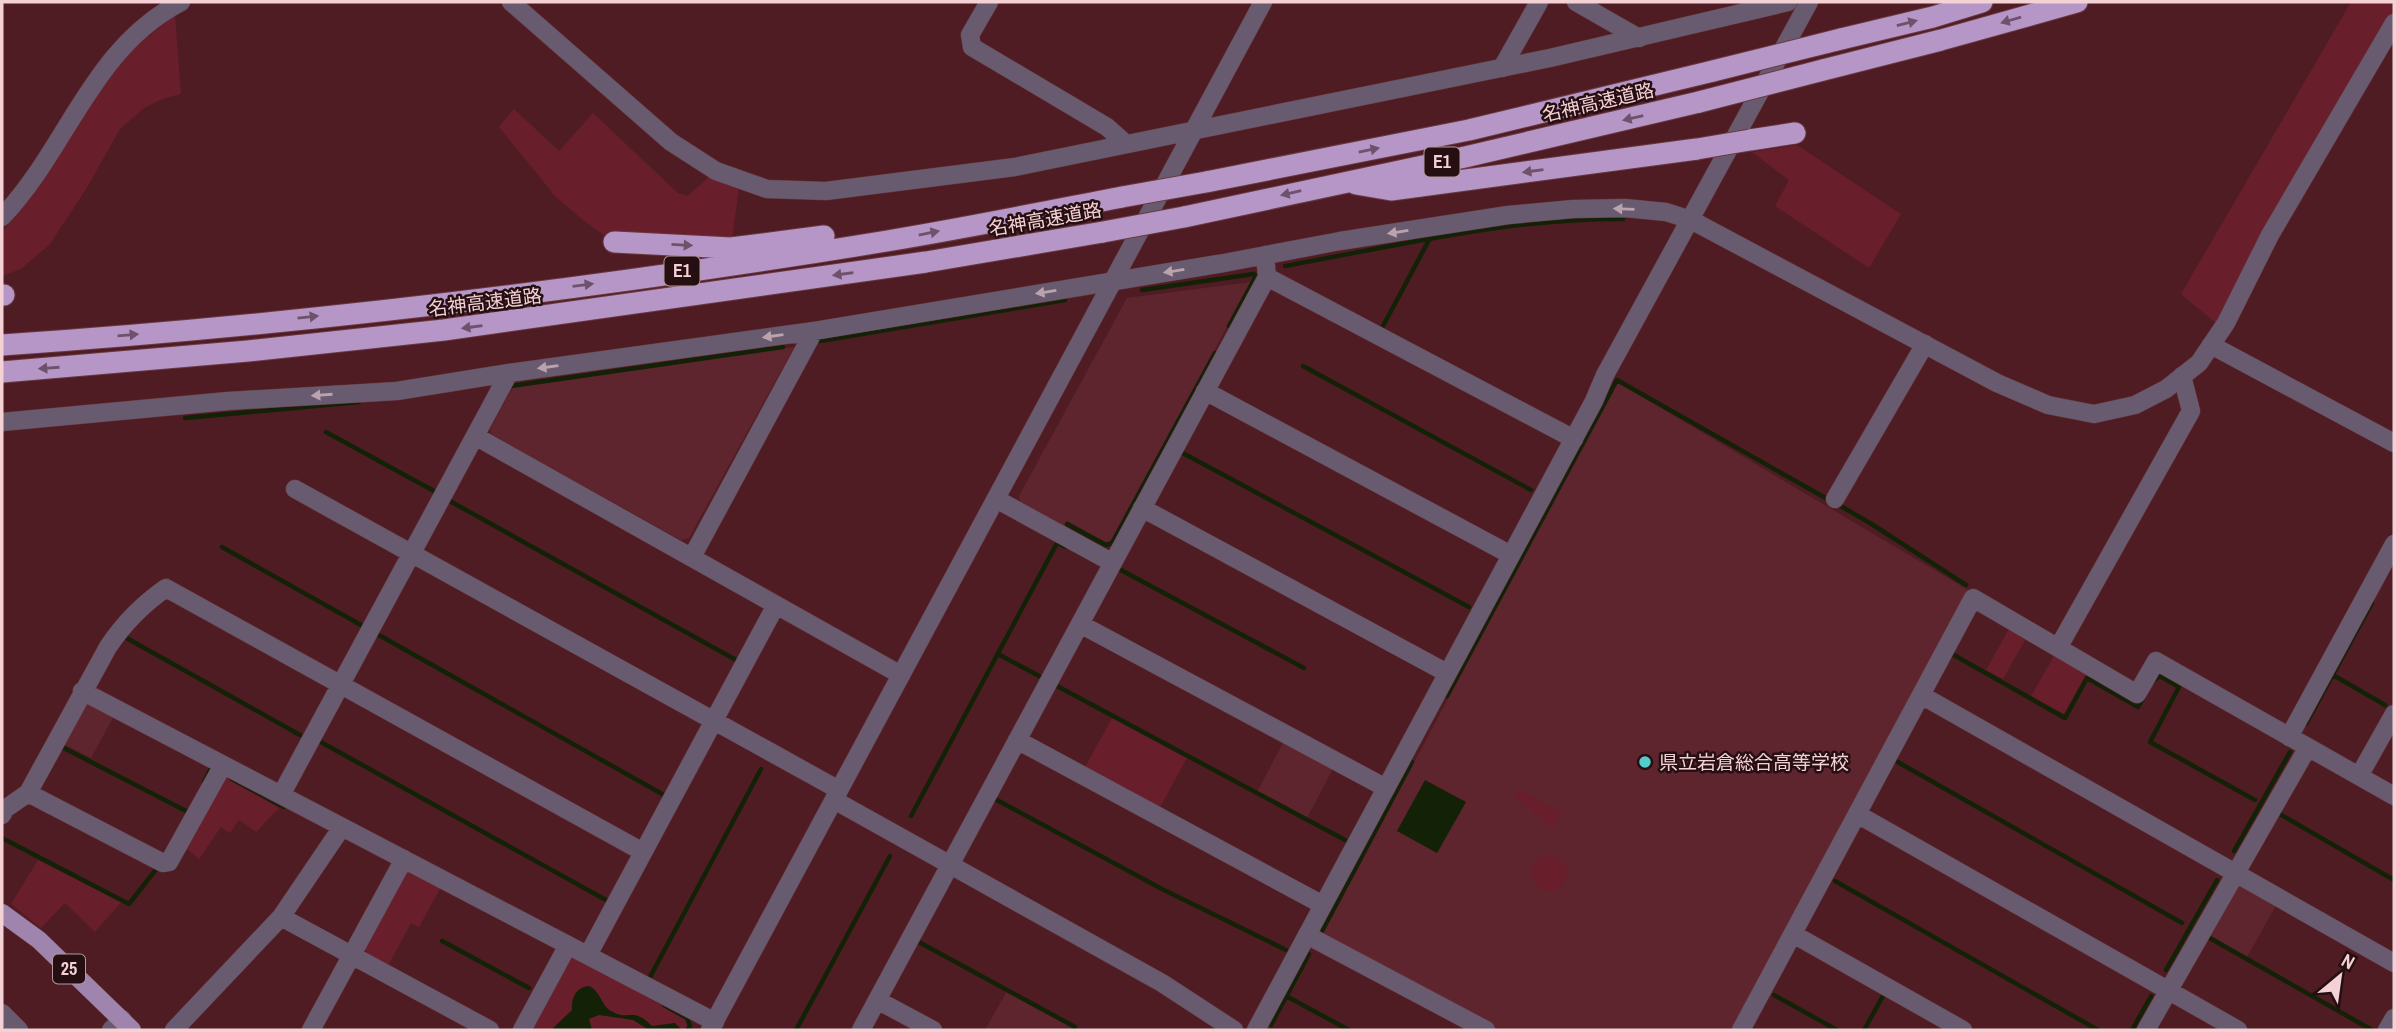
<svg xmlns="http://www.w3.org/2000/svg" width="2396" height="1032" viewBox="0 0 2396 1032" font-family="'Archivo Narrow','Noto Sans JP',sans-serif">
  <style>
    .built { fill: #5f252f }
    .green { fill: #691e2c }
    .water { fill: #132107 }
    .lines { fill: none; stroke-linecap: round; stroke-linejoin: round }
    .stream { stroke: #132107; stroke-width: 4.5 }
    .minor-casing { stroke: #693940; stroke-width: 19 }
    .tertiary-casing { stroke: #693940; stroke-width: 19 }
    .primary-casing { stroke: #693940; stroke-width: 19 }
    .motorway-casing { stroke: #693940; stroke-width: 23 }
    .minor { stroke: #685b6f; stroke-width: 18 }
    .tertiary { stroke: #685b6f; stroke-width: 18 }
    .primary { stroke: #9f85ae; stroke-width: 18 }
    .motorway { stroke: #b596c7; stroke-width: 21 }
    .motorway-bridge-casing { stroke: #693940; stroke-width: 23; stroke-linecap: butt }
    .motorway-bridge { stroke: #b596c7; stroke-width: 21 }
    .oneway { fill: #6e526c }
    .oneway2 { fill: #bca2ac }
    .poi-dot { fill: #53cdca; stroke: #260f12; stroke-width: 2.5 }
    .labels { text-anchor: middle; stroke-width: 5; stroke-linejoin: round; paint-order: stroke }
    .shield { fill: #260f12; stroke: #b6979a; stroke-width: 2 }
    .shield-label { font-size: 18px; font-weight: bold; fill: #f4d1d4 }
    .street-label { font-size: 19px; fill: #f4d1d4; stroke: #260f12 }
    .poi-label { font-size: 19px; fill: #f4d1d4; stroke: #260f12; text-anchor: start }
  </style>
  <rect width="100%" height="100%" fill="#4f1c24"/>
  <!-- built -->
  <path class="built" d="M1251,282L1111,542L1107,543L1067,521L1064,527L1021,504L1019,496L1127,298Z
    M794,347L689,538L681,540L491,434L490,429L513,387Z
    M1617,382L1968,590L1733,1030H1497L1322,935Z
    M91,702L115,714L91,758L60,742L78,708Z
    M1284,741L1334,767L1307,818L1257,792Z
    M2243,885L2277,904L2247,957L2209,935L2236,888Z
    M1007,991L1073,1027L1072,1030H985Z"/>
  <!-- green -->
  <path class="green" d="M2351,2H2394V23L2222,328L2181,294Z
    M175,15L181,94L165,98L144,108L120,129L88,186L50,244L21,269L2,276V232L28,201L71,130L121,59Z
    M514,109L559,151L593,113L678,193L687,196L716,171L740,179L731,248L614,242L584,221L555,196L499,127Z
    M1797,145L1901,214L1869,268L1775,206L1789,180L1752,152Z
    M2009,629L2025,640L2003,679L1986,670Z
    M2054,656L2086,674L2064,714L2031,696Z
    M1112,718L1187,758L1159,809L1084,769Z
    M225,777L279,808L256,832L239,820L230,833L221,827L199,859L186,848Z
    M1519,789L1562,813L1553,829L1515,796Z
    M1531 873a18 18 0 1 1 36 0a18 18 0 1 1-36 0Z
    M38,860L121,902L95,932L65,903L41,928L11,904Z
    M413,869L442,885L419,927L411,923L387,968L368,957L365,949L407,871Z
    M574,955L685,1019L688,1025L685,1030H529L568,958Z"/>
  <!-- water -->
  <path class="water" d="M1425,780L1466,802L1437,853L1397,831Z
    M589,986C602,993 600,1004 611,1011C630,1022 632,1006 652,1026L675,1023L681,1029L649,1030L633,1020L599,1015L589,1019L592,1030H551L572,1010C571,998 576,987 589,986Z"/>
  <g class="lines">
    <!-- stream -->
    <path class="stream" d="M1285,266C1396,246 1509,218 1623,219
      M1142,290L1254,274L1256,276L1229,326
      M1383,326L1429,240
      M820,341L1065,300
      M1303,366L1531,490
      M511,386L783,347
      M185,418L359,402
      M326,432L434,491
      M1179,451L1469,607
      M448,500L736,660
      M1837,504L1870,523L1966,585
      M1067,524L1106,545L1112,543L1215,353
      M222,547L361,625
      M1119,569L1304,668
      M377,634L664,795
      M123,636L300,735
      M998,654L1039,676
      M1952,654L2065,718L2087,678L2138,707L2144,697
      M2333,675L2385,705
      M2153,681L2160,676L2179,687L2150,742L2255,800
      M1057,686L1345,840
      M1447,696L1617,380L1829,500
      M2306,724L2372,603
      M319,741L606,900
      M60,746L188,812
      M1896,761L2182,923
      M232,779L284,807L286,805
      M204,782L210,770
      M995,799L1162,889L1286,950
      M2278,813L2394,880
      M911,816L1057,543L1066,547
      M2,838L129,904L157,868
      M2234,851L2290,752
      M1835,881L2098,1030
      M1321,933L1412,762
      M2208,937L2372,1030
      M442,941L529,988
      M917,941L1075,1027L1073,1030
      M2166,970L2217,880
      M649,979L761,769
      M1774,995L1837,1030
      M1286,996L1349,1030
      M664,1005L687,1018L690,1026L687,1030
      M1271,1025L1309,954
      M796,1030L890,856
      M1864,1030L1884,994
      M2132,1030L2151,996"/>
    <defs>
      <path id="minor" d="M989,2L970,35L972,47L1107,127L1125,143
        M1576,2L1639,38
        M1502,68L1539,2
        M1267,277L1574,439
        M2211,345L2394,443
        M1205,391L1511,555
        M2,422L228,401L397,391L509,373L814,331L1224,263L1340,241L1508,215L1573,209L1625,208L1666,212L1691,220
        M475,436L901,675
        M295,489L839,790
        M996,499L1113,563
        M1835,499L1925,344
        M1142,508L1447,673
        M692,557L814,331
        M1080,624L1386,788
        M2058,648L2191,411L2182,376
        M82,691L715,1022
        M1921,695L2394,963
        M2289,737L2394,544
        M1017,740L1323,905
        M2359,776L2394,714
        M28,793L108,647C124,623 143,604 166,588L643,852
        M281,795L509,373
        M1857,814L2238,1030
        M2,815L5,809L28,793L163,863L169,862L223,765
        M281,917L342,827
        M1793,934L1963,1030
        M1307,935L1486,1030
        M588,955L776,605
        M877,1000L933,1030
        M2,1013L19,1030
        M111,1030L122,1019
        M174,1030L281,917L490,1030
        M311,1030L404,859
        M522,1030L568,945
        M861,1030L1267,277L1265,255
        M1741,1030L1973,598L2137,694L2156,661L2394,796
        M2146,1030L2308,747
        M2387,1030L2394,1018"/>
      <path id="tertiary" d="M511,2L671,142L716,171L767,189L826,191L1015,167L1550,58L1788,2
        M2,217C68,148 91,49 181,2
        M1691,220L1997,383L2048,405L2094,414L2135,405L2166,389L2199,363L2226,323L2270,235L2394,23
        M834,800L1162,983L1234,1030
        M710,1030L1263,2
        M1256,1030L1594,401L1605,375L1809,2"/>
      <path id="primary" d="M2,913L39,940L132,1030"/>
      <path id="motorway" d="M1841,39L1933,17L1982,2
        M1823,70L1941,40L2077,2
        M1750,140L1795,133
        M1206,182L1469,130L1713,71
        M1356,184L1391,190L1697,149
        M1184,217L1465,157L1699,102
        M614,242L731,248L824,236
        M2,295H4
        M2,345C298,325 594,289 887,241C966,228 1044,212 1122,197
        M2,372L248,351L444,330L926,262L1103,232"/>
    </defs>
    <!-- minor casing -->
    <use href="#minor" class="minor-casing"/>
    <!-- tertiary casing -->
    <use href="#tertiary" class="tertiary-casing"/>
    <!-- primary casing -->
    <use href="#primary" class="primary-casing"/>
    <!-- motorway casing -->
    <use href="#motorway" class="motorway-casing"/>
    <!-- minor -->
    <use href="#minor" class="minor"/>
    <!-- tertiary -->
    <use href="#tertiary" class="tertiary"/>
    <!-- primary -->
    <use href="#primary" class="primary"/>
    <!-- motorway -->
    <use href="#motorway" class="motorway"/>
    <defs>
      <path id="motorway-bridge" d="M1713,71L1841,39
        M1699,102L1823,70
        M1697,149L1750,140
        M1122,197L1206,182
        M1103,232L1184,217"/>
    </defs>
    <!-- motorway-bridge casing -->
    <use href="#motorway-bridge" class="motorway-bridge-casing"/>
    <!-- motorway-bridge -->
    <use href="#motorway-bridge" class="motorway-bridge"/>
  </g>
  <!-- one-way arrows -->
  <defs><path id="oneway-solid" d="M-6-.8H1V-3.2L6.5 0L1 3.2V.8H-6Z" transform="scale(1.75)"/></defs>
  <g class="oneway">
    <use href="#oneway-solid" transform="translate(2011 20) rotate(164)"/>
    <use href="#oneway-solid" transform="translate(1907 23) rotate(-14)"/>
    <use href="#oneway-solid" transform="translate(1633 118) rotate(167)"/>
    <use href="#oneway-solid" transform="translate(1369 150) rotate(-11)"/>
    <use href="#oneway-solid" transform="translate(1533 171) rotate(172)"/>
    <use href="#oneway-solid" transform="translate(1291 193) rotate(167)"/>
    <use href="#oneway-solid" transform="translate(929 233) rotate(-11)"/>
    <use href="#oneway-solid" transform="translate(682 245) rotate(3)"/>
    <use href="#oneway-solid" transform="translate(843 274) rotate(172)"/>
    <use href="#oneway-solid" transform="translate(583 285) rotate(-7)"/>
    <use href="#oneway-solid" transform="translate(308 317) rotate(-6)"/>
    <use href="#oneway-solid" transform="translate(472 327) rotate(172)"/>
    <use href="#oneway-solid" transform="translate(128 335) rotate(-5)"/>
    <use href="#oneway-solid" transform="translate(49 368) rotate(176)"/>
  </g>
  <g class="oneway2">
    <use href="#oneway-solid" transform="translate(1624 209) rotate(-178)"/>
    <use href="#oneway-solid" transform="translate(1398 232) rotate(171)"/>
    <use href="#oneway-solid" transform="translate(1174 271) rotate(171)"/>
    <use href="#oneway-solid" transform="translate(1046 292) rotate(171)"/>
    <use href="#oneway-solid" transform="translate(773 336) rotate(172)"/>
    <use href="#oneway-solid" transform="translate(548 367) rotate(172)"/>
    <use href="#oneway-solid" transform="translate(322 395) rotate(176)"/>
  </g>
  <!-- markers -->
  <circle class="poi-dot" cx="1645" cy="762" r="7"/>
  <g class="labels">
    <!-- shield labels -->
    <g class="shield">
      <rect x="1424.5" y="147.5" width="35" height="29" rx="5"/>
      <rect x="664.5" y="256.5" width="35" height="29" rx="5"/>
      <rect x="53" y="954.5" width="32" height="29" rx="5"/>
    </g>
    <g class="shield-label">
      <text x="1442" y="168">E1</text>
      <text x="682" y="277">E1</text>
      <text x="69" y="975">25</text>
    </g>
    <!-- street labels -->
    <g class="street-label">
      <text transform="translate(1598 102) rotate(-13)" y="7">名神高速道路</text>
      <text transform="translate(1045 219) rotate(-10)" y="7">名神高速道路</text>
      <text transform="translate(485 302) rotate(-7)" y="7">名神高速道路</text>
    </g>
    <!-- poi labels -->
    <g class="poi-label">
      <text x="1659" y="769">県立岩倉総合高等学校</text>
    </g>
  </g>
  <!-- border -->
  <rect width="2396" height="1032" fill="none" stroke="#f4d1d4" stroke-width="7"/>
  <!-- north arrow -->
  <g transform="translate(2340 976) rotate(29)" stroke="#260f12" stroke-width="5" paint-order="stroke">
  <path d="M0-5L12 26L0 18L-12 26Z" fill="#f4d1d4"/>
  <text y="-10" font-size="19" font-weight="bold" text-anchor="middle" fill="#f4d1d4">N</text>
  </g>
</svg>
